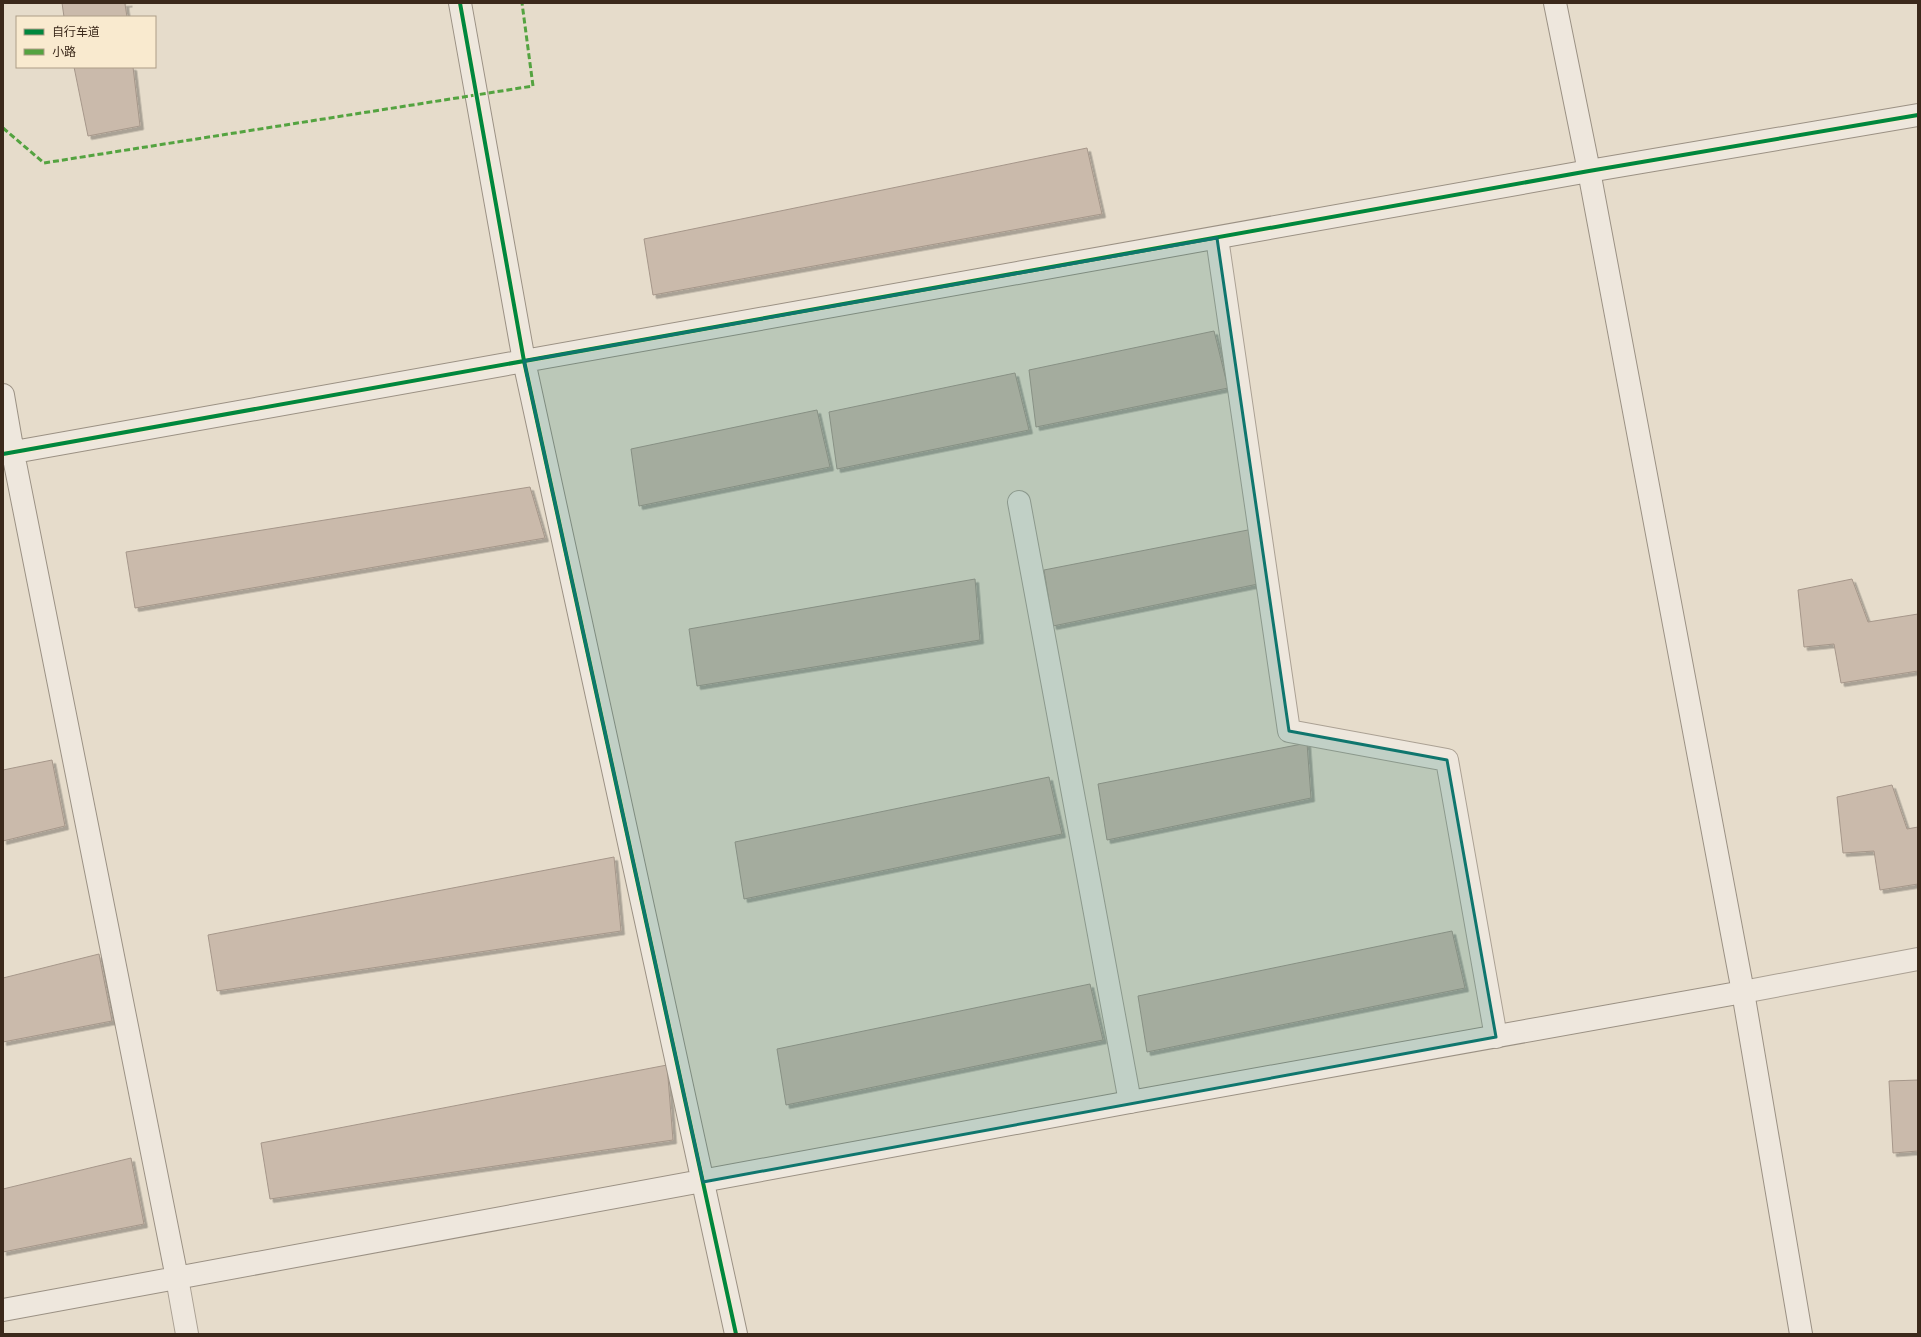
<svg xmlns="http://www.w3.org/2000/svg" width="1921" height="1337" viewBox="0 0 1921 1337" font-family="Bitter,'Noto Sans SC',serif">
  <style>
    .building { fill: #cabaab; stroke: #a6978a; filter: url(#shadow) }
    .lines { fill: none; stroke-linecap: round; stroke-linejoin: round }
    .street-casing { stroke: #aba194; stroke-width: 24 }
    .secondary-casing { stroke: #9b9184; stroke-width: 24 }
    .street { stroke: #eee7dd; stroke-width: 22 }
    .secondary { stroke: #eee7dd; stroke-width: 22 }
    .quiet { stroke: #54a340; stroke-width: 3; stroke-dasharray: 6 3; stroke-linecap: butt }
    .cycleway-casing { stroke: #f9eacf; stroke-width: 6 }
    .cycleway { stroke: #00873e; stroke-width: 4 }
    .marked { fill: #0f766e; fill-opacity: 0.2; stroke: #0f766e; stroke-width: 3; stroke-linejoin: round }
  </style>
  <defs>
    <filter id="shadow"><feDropShadow dx="3.5" dy="3.5" stdDeviation="0" flood-color="#0004"/></filter>
  </defs>
  <rect width="100%" height="100%" fill="#e6dccb"/>
  <!-- building -->
  <path class="building" d="M62,3H129L125,4L127,17H64Z
    M74,67H133L140,126L88,136Z
    M1087,148L1102,214L653,295L644,239Z
    M1214,331L1228,388L1036,427L1029,370Z
    M1015,373L1029,430L837,469L829,412Z
    M817,410L830,467L639,506L631,449Z
    M530,487L545,538L135,608L126,552Z
    M1253,529L1258,584L1053,626L1044,570Z
    M975,579L980,640L697,686L689,629Z
    M1852,579L1868,622L1918,614V671L1841,683L1834,644L1804,647L1798,590Z
    M1307,743L1311,798L1107,840L1098,784Z
    M52,760L65,826L3,841V770Z
    M1049,777L1062,834L744,899L735,842Z
    M1892,785L1907,829L1918,827V884L1880,890L1874,851L1843,853L1837,797Z
    M614,857L621,931L217,991L208,935Z
    M1452,931L1465,988L1147,1052L1138,996Z
    M99,954L112,1021L3,1042V978Z
    M1090,984L1103,1040L786,1105L777,1049Z
    M667,1065L673,1140L270,1199L261,1143Z
    M1918,1080V1151L1893,1153L1889,1081Z
    M131,1158L144,1224L3,1252V1189Z"/>
  <g class="lines">
    <defs>
      <path id="street" d="M1217,238L1289,731L1447,760L1496,1037
        M1019,502L1130,1102
        M1743,992L1918,959
        M177,1278L187,1334"/>
      <path id="secondary" d="M460,3L524,361L736,1334
        M1555,3L1589,171L1743,992L1801,1334
        M3,395L13,453L177,1278
        M3,454L1589,171L1918,115
        M3,1310L1130,1102L1743,992"/>
    </defs>
    <!-- street casing -->
    <use href="#street" class="street-casing"/>
    <!-- secondary casing -->
    <use href="#secondary" class="secondary-casing"/>
    <!-- street -->
    <use href="#street" class="street"/>
    <!-- secondary -->
    <use href="#secondary" class="secondary"/>
    <!-- quiet -->
    <path class="quiet" d="M3,128L44,163L533,86L522,3"/>
    <defs>
      <path id="cycleway" d="M460,3L524,361L736,1334
        M3,454L1589,171L1918,115"/>
    </defs>
    <!-- cycleway casing -->
    <use href="#cycleway" class="cycleway-casing"/>
    <!-- cycleway -->
    <use href="#cycleway" class="cycleway"/>
  </g>
  <!-- marked area -->
  <path class="marked" d="M1217,238L1289,731L1447,760L1496,1037L703,1182L524,361Z"/>
  <!-- border -->
  <rect width="1921" height="1337" fill="none" stroke="#3b291b" stroke-width="8"/>
  <!-- legend -->
  <rect x="16" y="16" width="140" height="52" fill="#f9eacf" stroke="#ad9d87"/>
  <rect x="24" y="29" width="20" height="6" fill="#00873e" stroke="#ad9d87"/>
  <text x="52" y="36" font-size="12" fill="#3b291b">自行车道</text>
  <rect x="24" y="49" width="20" height="6" fill="#54a340" stroke="#ad9d87"/>
  <text x="52" y="56" font-size="12" fill="#3b291b">小路</text>
</svg>
